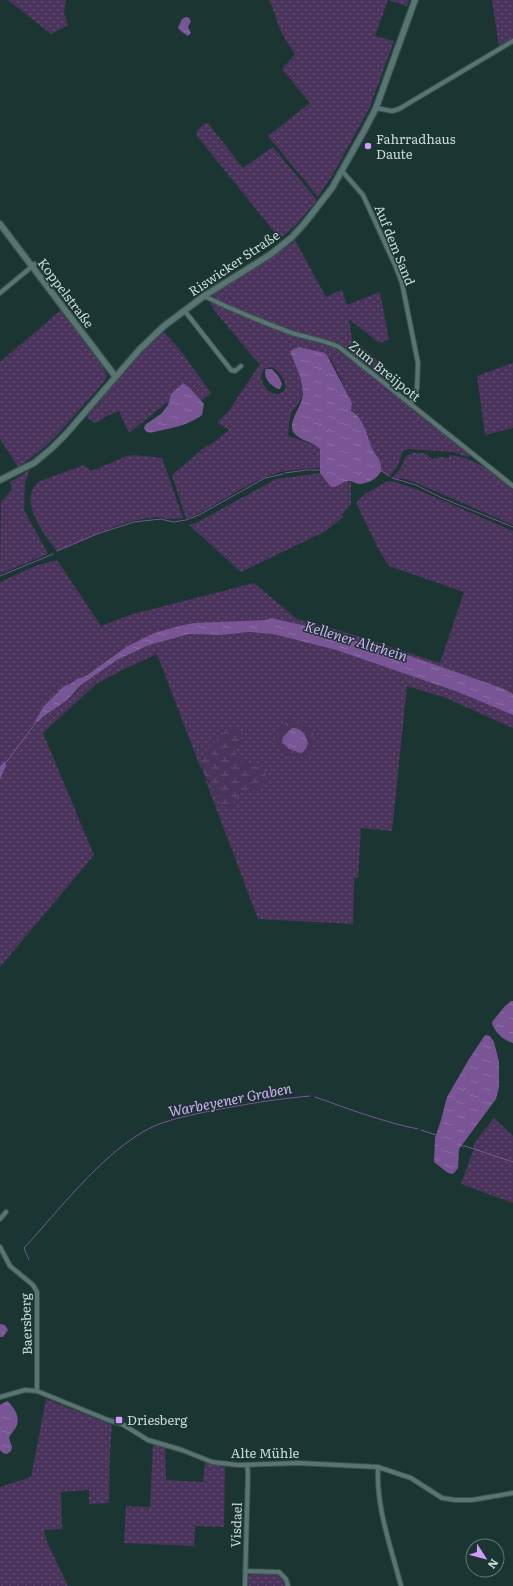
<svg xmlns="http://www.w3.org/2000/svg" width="513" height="1586" viewBox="0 0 513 1586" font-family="Literata,serif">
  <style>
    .grass { fill: url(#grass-dots); fill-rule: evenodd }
    .forest { fill: url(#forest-crowns) }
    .wetland { fill: url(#wetland-marsh) }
    .water { fill: url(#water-ripples) }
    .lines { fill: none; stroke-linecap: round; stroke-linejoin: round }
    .stream { stroke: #7a5596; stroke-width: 1 }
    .street-casing { stroke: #3a514f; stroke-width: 6 }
    .secondary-casing { stroke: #3a514f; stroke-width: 8 }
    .street { stroke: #587572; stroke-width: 4 }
    .secondary { stroke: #587572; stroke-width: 5.5 }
    .poi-dot { fill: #d39cfc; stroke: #1a3532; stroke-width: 1.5 }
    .labels { text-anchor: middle; stroke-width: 3; stroke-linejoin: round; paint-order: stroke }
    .poi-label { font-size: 13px; fill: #cadad8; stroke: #1a3532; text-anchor: start }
    .street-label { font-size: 13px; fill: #cadad8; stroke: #1a3532 }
    .water-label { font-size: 14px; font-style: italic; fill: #d5acf6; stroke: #1a3532 }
  </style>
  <defs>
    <pattern id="grass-dots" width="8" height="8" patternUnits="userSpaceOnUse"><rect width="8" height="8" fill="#4b345c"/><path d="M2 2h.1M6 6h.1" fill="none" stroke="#645173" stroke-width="1.8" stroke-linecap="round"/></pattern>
    <pattern id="forest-crowns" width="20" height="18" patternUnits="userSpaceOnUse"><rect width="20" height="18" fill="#4b345c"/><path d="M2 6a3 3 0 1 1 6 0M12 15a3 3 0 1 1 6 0" fill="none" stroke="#645173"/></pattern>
    <pattern id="wetland-marsh" width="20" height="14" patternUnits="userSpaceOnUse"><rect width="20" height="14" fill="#4b345c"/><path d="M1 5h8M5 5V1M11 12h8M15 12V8" fill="none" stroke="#645173"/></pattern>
    <pattern id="water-ripples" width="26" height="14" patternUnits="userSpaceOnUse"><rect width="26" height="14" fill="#7a5596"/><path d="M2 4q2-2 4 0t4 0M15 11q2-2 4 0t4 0" fill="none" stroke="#8c6da4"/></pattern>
  </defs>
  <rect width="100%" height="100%" fill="#1a3532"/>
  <!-- grass -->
  <path class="grass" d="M8,0H66L64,13L68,25L51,34Z
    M269,0H409L407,6L388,0L375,36L394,41L370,107L335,171L318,197L268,136L310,103L282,69L295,54C288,44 282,35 278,24C275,15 273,8 269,0Z
    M492,0H513V38L499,47Z
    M208,123L243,168L273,147L317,200L295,226L280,239L197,136V131L204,124Z
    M295,240L326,297L342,290L347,305L380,292L389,340L379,343L349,319L352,339L395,375L388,385L350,353L306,335L273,325L223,303L213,296L215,293L266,261Z
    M211,302L287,333L333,347L349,358L470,455L468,457L452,452L408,449L403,451L397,467L389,477L381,471C382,462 377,457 373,450C365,437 365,420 351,411L352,403C345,392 335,361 326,355C319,351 310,351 302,347L291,355C297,366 306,383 302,396C300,403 295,406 292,412C289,418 289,429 288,436L318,446L320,449V468C305,469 289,469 274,474C243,484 217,507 186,519L172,475L205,447L216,441L229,430L217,422L228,412L260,364L253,357L214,310L210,303ZM269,367C278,367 285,380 286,388C273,408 249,373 269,367Z
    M61,310L103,367L107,376C102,385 94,394 86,402C65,427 46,450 18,467L0,439V362Z
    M164,332L180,350L211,393L201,401L187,385L181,384L171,394L169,401L129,433L119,411L107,416L96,423L91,421L87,416L140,354Z
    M513,363V428L485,435L477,376Z
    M413,453H425L432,459L440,457L449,458V455C474,457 494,473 513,489V525L421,485L405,479L392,478C395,475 399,471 401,467C405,460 404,455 413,453Z
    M135,455L162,458L183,518L169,519L157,517L136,520L116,526L57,551C44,535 16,498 40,481L84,465L91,471L127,456Z
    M30,470L25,482L24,510L48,554L0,574L1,502L12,489L10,482Z
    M320,473L330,486C337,486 344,480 351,482V504L342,515L343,517L326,531L241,572L189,525L198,522L276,479Z
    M388,481L395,482L421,491L513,531V694L502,688L396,651L362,643L329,631L271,618L267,620L179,626L154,634L126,647L86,676L77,679L70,684L64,686L44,706L38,722L77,691L81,685L117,660L149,645L174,637L189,634L221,635L249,632L273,634L336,650L458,692L513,715V728L446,698L407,686L392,831L361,828L358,878H354L353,924L258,919L205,779L213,787L222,805L243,790L260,789L257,766C244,764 239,764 235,751L243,734L202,756L201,769L157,654L124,669L96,684L43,733L94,855L0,967V780L3,775L5,761L0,766V582L35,566L57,560L101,626L133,614L254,583L297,619L351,634L440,663L464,592L389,566L379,550L356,503L365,494ZM288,718L313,730L306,757L283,754L276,738Z
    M494,1118L513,1136V1203L461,1184L473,1151L474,1143Z
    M46,1399L112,1425L110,1452L109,1503L89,1504V1490L61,1492L62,1529L44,1530L47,1542L68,1586H0V1487L31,1477Z
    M153,1444L165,1448L166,1480L203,1482L205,1462L225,1467L224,1527L195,1526L194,1546L124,1543L126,1506L150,1507Z
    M252,1573C265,1574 283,1570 287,1586H246V1578Z"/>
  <!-- forest -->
  <path class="forest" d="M288,718L313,730L314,745L306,757L283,754L276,738Z"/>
  <!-- wetland -->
  <path class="wetland" d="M235,727L241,730L243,734L235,751C242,775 269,755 266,784L260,789L243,790L230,808L222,806C219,799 216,792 212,786C197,766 197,758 215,741C222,734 226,729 235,727Z"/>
  <!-- water -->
  <path class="water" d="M186,17L189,18L191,21L188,27L191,33L188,36L182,32L178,28L182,19Z
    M299,347L325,353L328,357L352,403L351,411C364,418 367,436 372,448C375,455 381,459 381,467C382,478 367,484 359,484C355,483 353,482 350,481C342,480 337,490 330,486L320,473V449C313,441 301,442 293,432C288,419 302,408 303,394C303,378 295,366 290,351Z
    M266,369H272L279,377L282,384L280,389C272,388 262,377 266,369Z
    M183,383L189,387L204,404L202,415C187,426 171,428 154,432C149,433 146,433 144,428L145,425L162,413L168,405L171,394Z
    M271,618L329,631L362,643L396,651L502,688L513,694V715L458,692L336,650L273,634L249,632L221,635L189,634L149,645L117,660L81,685L67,700L43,717L38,722L35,721L44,706L64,686L70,684L77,679L86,676L126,647L154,633L179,626L194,623L267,620Z
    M292,728C305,727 314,746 301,753L289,749L282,742L283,737Z
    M5,761L6,766L0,780V766Z
    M511,1001H513V1043C504,1041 493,1031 492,1022L505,1006Z
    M485,1035L490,1036L494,1042L499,1062V1087L496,1099L459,1149L458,1168L453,1174L448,1173L434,1162L435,1138L441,1120L447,1097L469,1059Z
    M0,1324L5,1325L8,1330L3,1337H0Z
    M7,1401C14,1407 21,1417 16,1427C14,1431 11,1433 9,1438L12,1447L11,1451L7,1454L3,1453L0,1450V1405Z"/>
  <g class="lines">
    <!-- stream -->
    <path class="stream" d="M380,471H382L389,476
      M285,473L306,470H320
      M392,478L416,485L442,498L513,527
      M57,551L97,534L134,522L161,519L173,522L186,520L199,515L265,478L283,474
      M0,576L53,554
      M5,764L37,721
      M315,1097C349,1109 383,1122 418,1129
      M421,1130L436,1135
      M460,1146H465L513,1162
      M29,1260L24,1248C60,1209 97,1160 141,1133C160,1121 183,1117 205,1112C240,1105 275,1099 310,1096"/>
    <defs>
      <path id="street" d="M376,108L392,111L399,109L513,41
        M342,171L363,195L395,265L402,283L418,363L417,388L411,405
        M0,293L35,264
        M204,296C233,310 262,322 292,333C308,338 324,340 339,347L513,486
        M184,310L231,370L235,371L241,366
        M0,1219L6,1212
        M0,1247L10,1266L33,1285L37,1292V1391
        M0,1397L25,1390L37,1391L108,1420L122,1424L148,1440L182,1450L212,1462L238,1465L298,1463L378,1467L411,1478L442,1498L455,1500H472L513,1493
        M378,1467C376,1508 391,1547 401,1586
        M245,1571L279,1572L286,1579L288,1586
        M245,1586L248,1473L247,1465"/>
      <path id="secondary" d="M0,224L115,376
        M0,480L34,463L51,449L66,434L139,350L164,326L204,296L271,254L292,237L304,224L332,188L364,131L376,108L415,0"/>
    </defs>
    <!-- street casing -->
    <use href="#street" class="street-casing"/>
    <!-- secondary casing -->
    <use href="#secondary" class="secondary-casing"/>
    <!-- street -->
    <use href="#street" class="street"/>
    <!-- secondary -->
    <use href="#secondary" class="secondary"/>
  </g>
  <!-- markers -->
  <g class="poi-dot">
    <circle cx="368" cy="146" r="4"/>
    <rect x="115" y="1416" width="8" height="8" rx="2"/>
  </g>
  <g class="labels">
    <!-- poi labels -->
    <g class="poi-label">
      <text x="376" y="144">Fahrradhaus<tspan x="376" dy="15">Daute</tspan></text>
      <text x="127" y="1425">Driesberg</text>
    </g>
    <!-- street labels -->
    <g class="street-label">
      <text transform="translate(395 245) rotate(68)" y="5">Auf dem Sand</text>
      <text transform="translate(234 263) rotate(-34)" y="5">Riswicker Straße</text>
      <text transform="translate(66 293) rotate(53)" y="5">Koppelstraße</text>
      <text transform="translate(385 371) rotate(39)" y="5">Zum Breijpott</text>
      <text transform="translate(26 1324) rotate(-92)" y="5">Baersberg</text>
      <text x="265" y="1458">Alte Mühle</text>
      <text transform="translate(236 1525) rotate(-88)" y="5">Visdael</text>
    </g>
    <!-- water labels -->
    <g class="water-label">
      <text transform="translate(356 641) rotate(17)" y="5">Kellener Altrhein</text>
      <text transform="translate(230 1100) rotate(-11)" y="5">Warbeyener Graben</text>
    </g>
  </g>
  <!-- north arrow -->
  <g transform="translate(485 1558) rotate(126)"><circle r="19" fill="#1a3532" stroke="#607774"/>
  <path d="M0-3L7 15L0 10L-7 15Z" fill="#d39cfc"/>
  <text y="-6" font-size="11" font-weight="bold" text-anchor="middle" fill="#cadad8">N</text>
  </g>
</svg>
